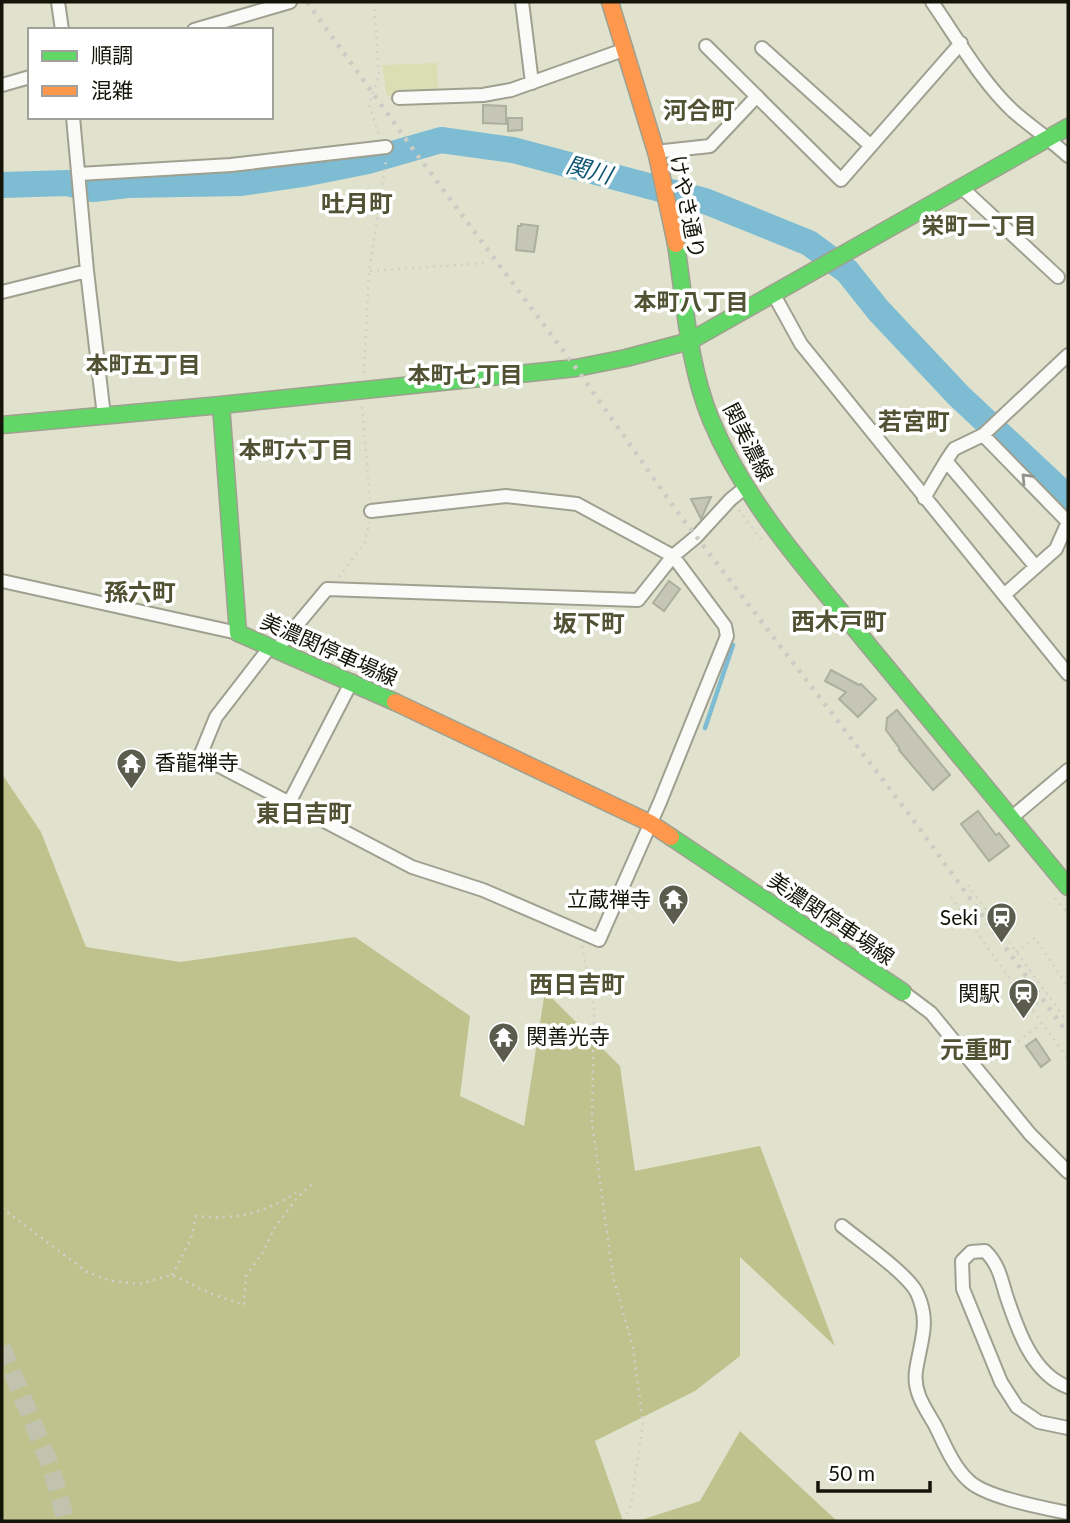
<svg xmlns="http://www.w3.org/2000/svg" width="1070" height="1523" viewBox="0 0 1070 1523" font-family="Lato,'Noto Sans JP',sans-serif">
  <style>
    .green { fill: #dadeb2 }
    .forest { fill: #bfc28c }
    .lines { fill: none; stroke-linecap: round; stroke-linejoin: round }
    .stream { stroke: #7dbcd3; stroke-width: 4.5 }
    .river { stroke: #7dbcd3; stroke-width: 26 }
    .building { fill: #c5c6b6; stroke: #acae9e; stroke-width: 2 }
    .secondary-tunnel { stroke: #c1c3af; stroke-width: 18; stroke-dasharray: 18 9; stroke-linecap: butt }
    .street-casing { stroke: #9fa090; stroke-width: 16 }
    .fast-casing { stroke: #9fa090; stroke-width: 19 }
    .slow-casing { stroke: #9fa090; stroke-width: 19 }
    .path { stroke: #d1d1ca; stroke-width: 2.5; stroke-dasharray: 2 5; stroke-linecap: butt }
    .street { stroke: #fafbf8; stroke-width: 12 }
    .fast { stroke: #63d668; stroke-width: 16 }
    .slow { stroke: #ff974d; stroke-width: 16 }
    .rail { stroke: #ccccc5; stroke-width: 4.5; stroke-dasharray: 3.5 7; stroke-linecap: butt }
    .oneway { stroke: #92938c }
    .labels { text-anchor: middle; stroke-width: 7; stroke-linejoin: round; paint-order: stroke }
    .street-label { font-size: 21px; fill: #141408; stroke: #fff }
    .poi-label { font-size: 21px; fill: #141408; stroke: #fff; text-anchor: end }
    .water-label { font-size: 23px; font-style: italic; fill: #0d5673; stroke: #fff }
    .neighbourhood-label { font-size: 23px; font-weight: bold; fill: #515233; stroke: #fff }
    .quarter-label { font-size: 24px; font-weight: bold; fill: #515233; stroke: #fff }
  </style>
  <rect width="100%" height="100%" fill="#e0e2cd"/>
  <!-- green -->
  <path class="green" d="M437,63L438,93L387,96L382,65Z"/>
  <!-- forest -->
  <path class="forest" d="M2,774L41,832L86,947L180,962L355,937L470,1016L460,1096L524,1126L545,991L620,1066L635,1171L760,1146L835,1346L740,1257V1356L695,1391L595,1441L623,1521H2Z
    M740,1431L837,1521H638L700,1501Z"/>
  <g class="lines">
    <!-- stream -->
    <path class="stream" d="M705,728L733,645"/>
    <!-- river -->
    <path class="river" d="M2,185L67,183L93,189L128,185L242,183L303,174L368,161L441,140L513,150L705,201L809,243L847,271L878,310L959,396L1068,498"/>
  </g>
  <!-- building -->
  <path class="building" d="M483,105L506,106V124L483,123Z
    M508,118H522V130L508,131Z
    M521,224L538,226L534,252L516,250L518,226H521Z
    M711,497L701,519L691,499Z
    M669,581L680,589L664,611L653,603Z
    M831,670L859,685L861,684L876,699L858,717L839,699L846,692L825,681Z
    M897,710L950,775L933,790L899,750L900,749L886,730L887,718Z
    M978,811L996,835L999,833L1009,846L989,861L961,824Z
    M1036,1039L1050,1060L1041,1067L1026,1046Z"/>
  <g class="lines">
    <!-- secondary-tunnel -->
    <path class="secondary-tunnel" d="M2,1347L51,1467L66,1521"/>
    <defs>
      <path id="street" d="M58,2L62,30
        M522,2L532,83
        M932,2C957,38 981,81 1013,111C1031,127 1051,140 1068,156
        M194,30L290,2
        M706,46L841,180L961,43
        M762,48L871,146
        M2,85L30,77
        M399,98L483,95L511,90L626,49
        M73,117L87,271L104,416
        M655,152L710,146L757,96
        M79,174L231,165L386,147
        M961,187L1058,277
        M2,292L87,271
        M774,295L801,344L1068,674
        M983,435L1068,522
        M946,461L954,449L983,435L1068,355
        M924,498L946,461L1036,567
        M2,581L238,633
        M1004,595L1056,549L1068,522
        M270,647L216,717L200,756L412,867L483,890L599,940L660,802L727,636L725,626L673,556L577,504L506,496L371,511
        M277,649L327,589L638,600L673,556L696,537L731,499L746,487
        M289,803L352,681
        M1011,818L1068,770
        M903,992L931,1013L1030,1134L1068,1172
        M842,1226C860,1241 908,1274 917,1293C931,1323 920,1342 916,1371C913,1392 925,1408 935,1425C944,1443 953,1466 968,1480C984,1497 1044,1508 1068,1513
        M1068,1387C1032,1374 1017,1328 1006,1295C1001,1278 998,1263 985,1251L971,1252L962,1261L963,1289L1001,1382L1017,1407L1039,1422L1068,1428"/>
      <path id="fast" d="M676,244C685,303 688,364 711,420C746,504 809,572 865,641C933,723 1000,805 1068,887
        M690,341L1068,127
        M2,425L221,405
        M395,702L238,633L221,405L576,368L626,358L690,341
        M671,837L903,992"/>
      <path id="slow" d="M610,2L657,155L676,244
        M395,702L650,823L671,837"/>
    </defs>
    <!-- street casing -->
    <use href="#street" class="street-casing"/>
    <!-- fast casing -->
    <use href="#fast" class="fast-casing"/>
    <!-- slow casing -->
    <use href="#slow" class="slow-casing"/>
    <!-- path -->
    <path class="path" d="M374,2L379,76L369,104L379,135
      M370,271L485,263
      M364,373L369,271L386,161
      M362,407L370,499
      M739,510L762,541
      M339,577L365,542L369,522
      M968,885L1068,1023
      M951,897L1068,1059
      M1055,898L1068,914
      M582,946L594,1009L592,1122L613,1277L633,1347L643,1423L631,1504L624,1521
      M1016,952L1035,938L1068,987
      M1031,1009L1048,996
      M990,1062L1041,1024
      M2,1208L87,1272L111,1281L139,1284L172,1275L212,1294L244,1305L246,1276L263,1252L275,1227L298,1197L314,1182
      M172,1275L191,1239L196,1216C237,1220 261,1214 296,1193"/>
    <!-- street -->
    <use href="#street" class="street"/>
    <!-- fast -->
    <use href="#fast" class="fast"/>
    <!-- slow -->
    <use href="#slow" class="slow"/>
    <!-- rail -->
    <path class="rail" d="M307,2L418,156L576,368L676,510L906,810L1068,1034"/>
  </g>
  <!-- one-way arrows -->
  <defs><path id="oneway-chevron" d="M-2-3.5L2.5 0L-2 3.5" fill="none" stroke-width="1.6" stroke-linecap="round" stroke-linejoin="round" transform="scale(1.75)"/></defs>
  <use class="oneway" href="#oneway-chevron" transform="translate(1026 478) rotate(-134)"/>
  <!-- icons -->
  <defs>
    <symbol id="temple-pin" viewBox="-11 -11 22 30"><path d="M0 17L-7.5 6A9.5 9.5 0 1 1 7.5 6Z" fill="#5b5c4d" stroke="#fff"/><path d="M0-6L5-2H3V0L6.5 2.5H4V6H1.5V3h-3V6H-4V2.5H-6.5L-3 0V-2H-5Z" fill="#fff"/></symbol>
    <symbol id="station-pin" viewBox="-11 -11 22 30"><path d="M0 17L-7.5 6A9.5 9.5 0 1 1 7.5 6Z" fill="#5b5c4d" stroke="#fff"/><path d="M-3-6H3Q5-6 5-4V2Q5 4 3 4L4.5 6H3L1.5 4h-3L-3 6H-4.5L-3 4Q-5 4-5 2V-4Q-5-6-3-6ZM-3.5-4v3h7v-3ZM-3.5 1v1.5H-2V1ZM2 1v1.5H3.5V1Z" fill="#fff"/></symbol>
  </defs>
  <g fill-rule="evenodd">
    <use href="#temple-pin" x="114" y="746" width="35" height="47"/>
    <use href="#temple-pin" x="656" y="882" width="35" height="47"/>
    <use href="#station-pin" x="984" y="900" width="35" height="47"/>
    <use href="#station-pin" x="1006" y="976" width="35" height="47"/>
    <use href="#temple-pin" x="486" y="1020" width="35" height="47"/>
  </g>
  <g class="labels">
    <!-- street labels -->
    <g class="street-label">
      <text transform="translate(687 207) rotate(79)" y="7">けやき通り</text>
      <text transform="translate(748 442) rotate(63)" y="7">関美濃線</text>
      <text transform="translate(329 650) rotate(24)" y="7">美濃関停車場線</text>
      <text transform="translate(831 919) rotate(34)" y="7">美濃関停車場線</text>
    </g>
    <!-- poi labels -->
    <g class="poi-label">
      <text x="155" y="770" text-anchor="start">香龍禅寺</text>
      <text x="651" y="907">立蔵禅寺</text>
      <text x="978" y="925">Seki</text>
      <text x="1000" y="1001">関駅</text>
      <text x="526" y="1044" text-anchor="start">関善光寺</text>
    </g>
    <!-- water labels -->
    <g class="water-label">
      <text transform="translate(589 170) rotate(15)" y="8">関川</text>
    </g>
    <!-- neighbourhood labels -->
    <g class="neighbourhood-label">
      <text x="979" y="234">栄町一丁目</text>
      <text x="691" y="310">本町八丁目</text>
      <text x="143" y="373">本町五丁目</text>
      <text x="465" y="383">本町七丁目</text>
      <text x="296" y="458">本町六丁目</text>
    </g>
    <!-- quarter labels -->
    <g class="quarter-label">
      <text x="699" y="119">河合町</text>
      <text x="357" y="212">吐月町</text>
      <text x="914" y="430">若宮町</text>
      <text x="140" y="601">孫六町</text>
      <text x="839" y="630">西木戸町</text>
      <text x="589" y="632">坂下町</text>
      <text x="304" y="822">東日吉町</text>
      <text x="577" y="993">西日吉町</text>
      <text x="976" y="1058">元重町</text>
    </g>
  </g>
  <!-- border -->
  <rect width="1070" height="1523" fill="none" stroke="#141408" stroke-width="7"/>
  <!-- legend -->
  <rect x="28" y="28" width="245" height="91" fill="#ffffff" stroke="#a1a19c" stroke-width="2"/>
  <rect x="42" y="51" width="35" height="10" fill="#63d668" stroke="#a1a19c" stroke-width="2"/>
  <text x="91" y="63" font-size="21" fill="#141408">順調</text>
  <rect x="42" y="86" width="35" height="10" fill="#ff974d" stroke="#a1a19c" stroke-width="2"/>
  <text x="91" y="98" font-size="21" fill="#141408">混雑</text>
  <!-- scale -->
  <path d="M818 1481v10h112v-10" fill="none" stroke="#141408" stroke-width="3.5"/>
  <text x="828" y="1481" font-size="21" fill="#141408" stroke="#ffffff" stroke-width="5" paint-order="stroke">50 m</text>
</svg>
